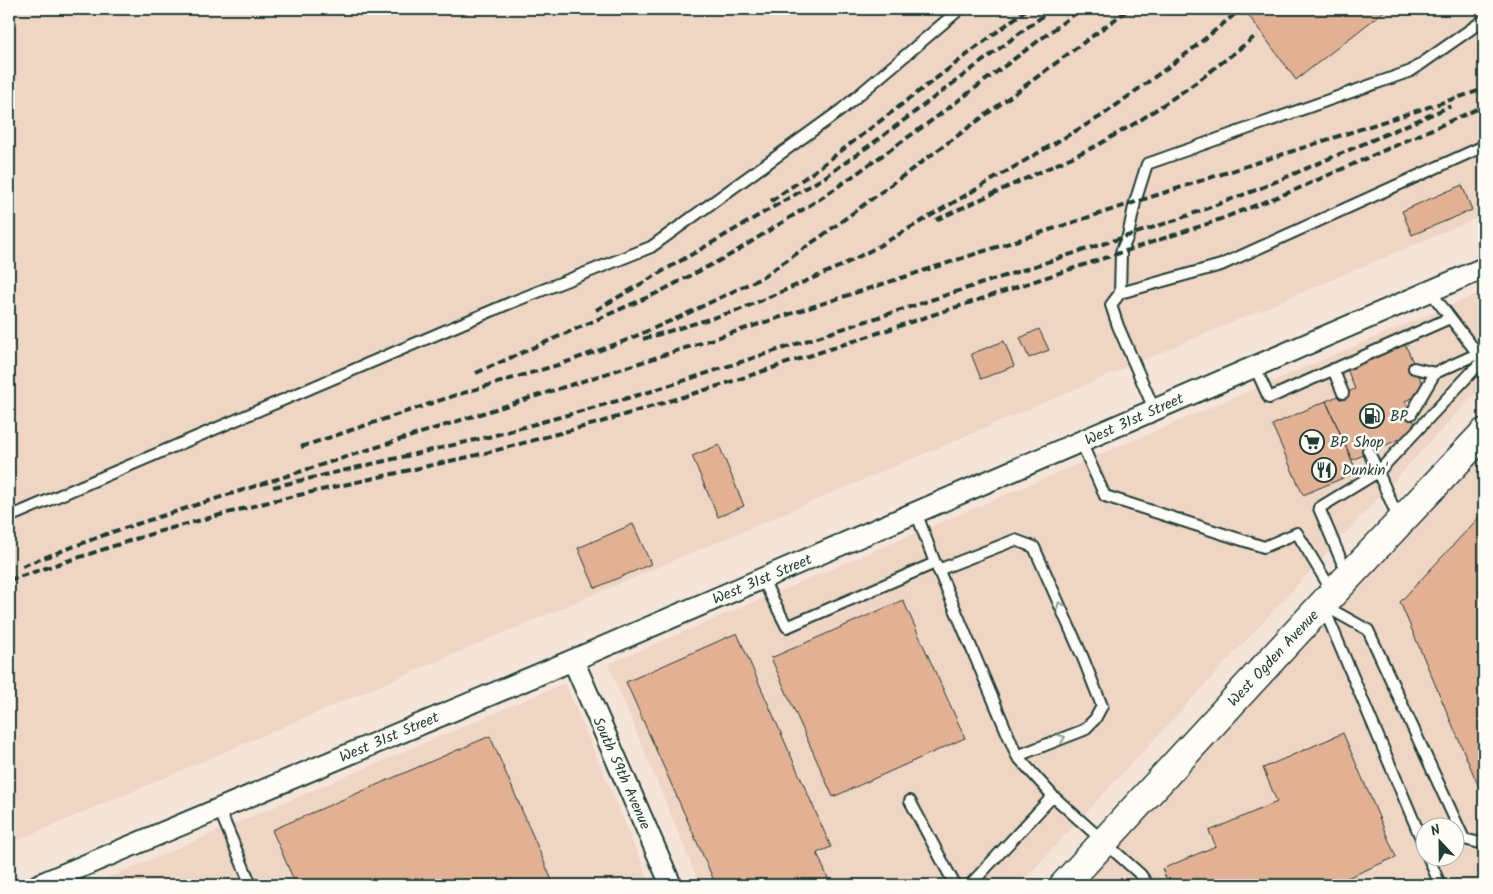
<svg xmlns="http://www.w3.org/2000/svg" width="1493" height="894" viewBox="0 0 1493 894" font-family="Kalam,sans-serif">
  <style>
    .built { fill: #efd5c4; fill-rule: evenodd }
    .building { fill: #e2b093; stroke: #1f3d34 }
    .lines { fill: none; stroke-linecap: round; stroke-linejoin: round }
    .lane-casing { stroke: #1f3d34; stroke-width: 14 }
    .street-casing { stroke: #1f3d34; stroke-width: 24 }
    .secondary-casing { stroke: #1f3d34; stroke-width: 31 }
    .lane { stroke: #fdfcf7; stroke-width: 10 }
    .street { stroke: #fdfcf7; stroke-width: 20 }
    .secondary { stroke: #fdfcf7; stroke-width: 28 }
    .rail { stroke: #1f3d34; stroke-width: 4; stroke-dasharray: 8 4; stroke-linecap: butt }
    .oneway { stroke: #8e9c96 }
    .labels { text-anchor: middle; stroke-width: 5; stroke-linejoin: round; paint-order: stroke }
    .poi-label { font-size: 15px; fill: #1f3d34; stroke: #fdfcf7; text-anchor: start }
    .street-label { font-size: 15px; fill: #1f3d34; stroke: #fdfcf7 }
  </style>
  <rect width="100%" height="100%" fill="#f5e5d9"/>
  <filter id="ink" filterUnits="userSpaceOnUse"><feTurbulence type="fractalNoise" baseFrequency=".02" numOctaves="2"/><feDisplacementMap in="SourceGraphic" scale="10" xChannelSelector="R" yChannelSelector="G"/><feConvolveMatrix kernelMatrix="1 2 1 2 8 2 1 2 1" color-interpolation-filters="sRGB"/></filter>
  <g filter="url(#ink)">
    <!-- built -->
    <path class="built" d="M9,9H1484V215L9,844Z
      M1484,291V384L1019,885H700L608,664Z
      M1484,440V885H1072ZM1426,826H1456V856H1426Z
      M565,683L651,885H91Z"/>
    <!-- building -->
    <path class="building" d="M1244,9H1387L1296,80Z
      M1462,185L1472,210L1412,235L1402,211Z
      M1039,329L1049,350L1029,358L1020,338Z
      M1004,341L1014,366L981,379L971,354Z
      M1405,344L1426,392L1405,401L1418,431L1352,460L1326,401L1355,389L1347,369Z
      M1326,401L1357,472L1303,495L1272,425Z
      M719,445L744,506L718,517L692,456Z
      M1484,512V799L1400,602Z
      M633,524L651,564L595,588L578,548Z
      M903,600L965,738L833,797L771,658Z
      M737,633L831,847L817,853L831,885H716L626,682Z
      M1343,733L1396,857L1331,885H1169L1162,869L1216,846L1209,831L1277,802L1263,768Z
      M490,736L554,885H296L272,830Z"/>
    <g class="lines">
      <defs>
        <path id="lane" d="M1430,291L1481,358
          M1120,293L1121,252L1128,236L1135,202L1147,164L1411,71L1484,20
          M1255,367L1269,398L1450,318
          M1414,368L1435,373
          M1333,369L1343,393
          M1154,409L1118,326L1111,305L1120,293L1221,265L1484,146
          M1411,414L1435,373L1477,354
          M1081,442L1105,496L1264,547L1297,533L1332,591
          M1368,450L1378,472L1483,360
          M9,517L510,303L651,247L841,110L960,9
          M936,564L1017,756L1053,796
          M938,570L1015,540L1034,547L1083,658L1102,706L1095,719L1084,730L1017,756
          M1347,574L1319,508L1378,472L1399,520
          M762,578L787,627L935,563L916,512
          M1323,605L1368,630L1464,839L1484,844
          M1323,606L1426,850
          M910,801L955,885
          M219,809L251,885
          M1428,856L1440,885
          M970,885L1053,796L1141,875L1148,885"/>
        <path id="street" d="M573,660L671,885
          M38,885L573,660L1484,268"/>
        <path id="secondary" d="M1064,885L1333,593L1484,433"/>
      </defs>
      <!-- lane casing -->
      <use href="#lane" class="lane-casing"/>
      <!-- street casing -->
      <use href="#street" class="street-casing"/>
      <!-- secondary casing -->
      <use href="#secondary" class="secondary-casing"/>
      <!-- lane -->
      <use href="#lane" class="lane"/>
      <!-- street -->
      <use href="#street" class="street"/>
      <!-- secondary -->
      <use href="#secondary" class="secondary"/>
      <!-- rail -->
      <path class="rail" d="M771,201L812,173L1027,9
        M936,220L1096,146L1139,121L1197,82L1257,35
        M596,310L825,177L880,138L1052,9
        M643,339L739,310L841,266L879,246L1103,115L1190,51L1241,9
        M476,373L657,293L730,255L826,195L931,121L1081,9
        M301,447L453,396L561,364L622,342L682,316L763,277L823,235L1129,9
        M273,487L492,436L649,392L1176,220L1261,188L1451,106
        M22,566L112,532L639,363L1484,89
        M9,580L157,532L272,501L486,453L601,422L715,387L1213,222L1295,190L1484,106"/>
    </g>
    <!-- one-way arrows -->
    <defs><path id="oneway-chevron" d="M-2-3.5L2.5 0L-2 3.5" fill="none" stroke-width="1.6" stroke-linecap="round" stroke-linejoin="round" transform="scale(1.25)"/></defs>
    <g class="oneway">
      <use href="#oneway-chevron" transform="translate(1060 605) rotate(-114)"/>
      <use href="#oneway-chevron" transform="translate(1062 738) rotate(-21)"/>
    </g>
  </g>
  <!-- icons -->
  <defs>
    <symbol id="fuel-ring" viewBox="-11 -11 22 22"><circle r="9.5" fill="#fdfcf7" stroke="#1f3d34" stroke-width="1.5"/><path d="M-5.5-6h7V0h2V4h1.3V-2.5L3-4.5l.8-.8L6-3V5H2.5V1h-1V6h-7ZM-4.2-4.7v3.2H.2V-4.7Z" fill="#1f3d34"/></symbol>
    <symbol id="supermarket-ring" viewBox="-11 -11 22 22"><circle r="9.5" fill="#fdfcf7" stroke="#1f3d34" stroke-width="1.5"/><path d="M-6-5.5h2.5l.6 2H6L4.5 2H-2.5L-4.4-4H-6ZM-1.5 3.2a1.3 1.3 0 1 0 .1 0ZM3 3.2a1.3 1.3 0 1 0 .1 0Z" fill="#1f3d34"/></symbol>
    <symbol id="restaurant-ring" viewBox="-11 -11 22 22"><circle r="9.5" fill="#fdfcf7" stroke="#1f3d34" stroke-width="1.5"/><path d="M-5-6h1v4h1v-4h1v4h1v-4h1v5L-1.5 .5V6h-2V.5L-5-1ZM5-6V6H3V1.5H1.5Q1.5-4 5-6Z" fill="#1f3d34"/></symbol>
  </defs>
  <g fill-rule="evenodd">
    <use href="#fuel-ring" x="1358" y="402" width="28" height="28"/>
    <use href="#supermarket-ring" x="1298" y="428" width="28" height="28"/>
    <use href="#restaurant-ring" x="1310" y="456" width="28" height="28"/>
  </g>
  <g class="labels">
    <!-- poi labels -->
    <g class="poi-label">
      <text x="1390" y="421">BP</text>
      <text x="1330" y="447">BP Shop</text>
      <text x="1342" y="475">Dunkin'</text>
    </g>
    <!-- street labels -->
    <g class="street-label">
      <text transform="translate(1134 419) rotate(-24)" y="5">West 31st Street</text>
      <text transform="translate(762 579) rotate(-23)" y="5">West 31st Street</text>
      <text transform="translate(1273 658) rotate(-47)" y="5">West Ogden Avenue</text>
      <text transform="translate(389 737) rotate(-23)" y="5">West 31st Street</text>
      <text transform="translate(622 773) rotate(66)" y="5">South 59th Avenue</text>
    </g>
  </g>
  <!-- margin -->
  <rect width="1493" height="894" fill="none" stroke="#fdfcf7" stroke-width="30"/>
  <rect x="15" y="15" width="1463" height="864" fill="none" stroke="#1f3d34" stroke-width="2" filter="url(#ink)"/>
  <!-- north arrow -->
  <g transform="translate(1440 842) rotate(338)"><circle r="24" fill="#fdfcf7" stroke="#a4b0a9"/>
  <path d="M0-4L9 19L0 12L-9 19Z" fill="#1f3d34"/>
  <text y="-8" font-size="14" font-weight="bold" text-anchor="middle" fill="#1f3d34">N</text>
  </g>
</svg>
